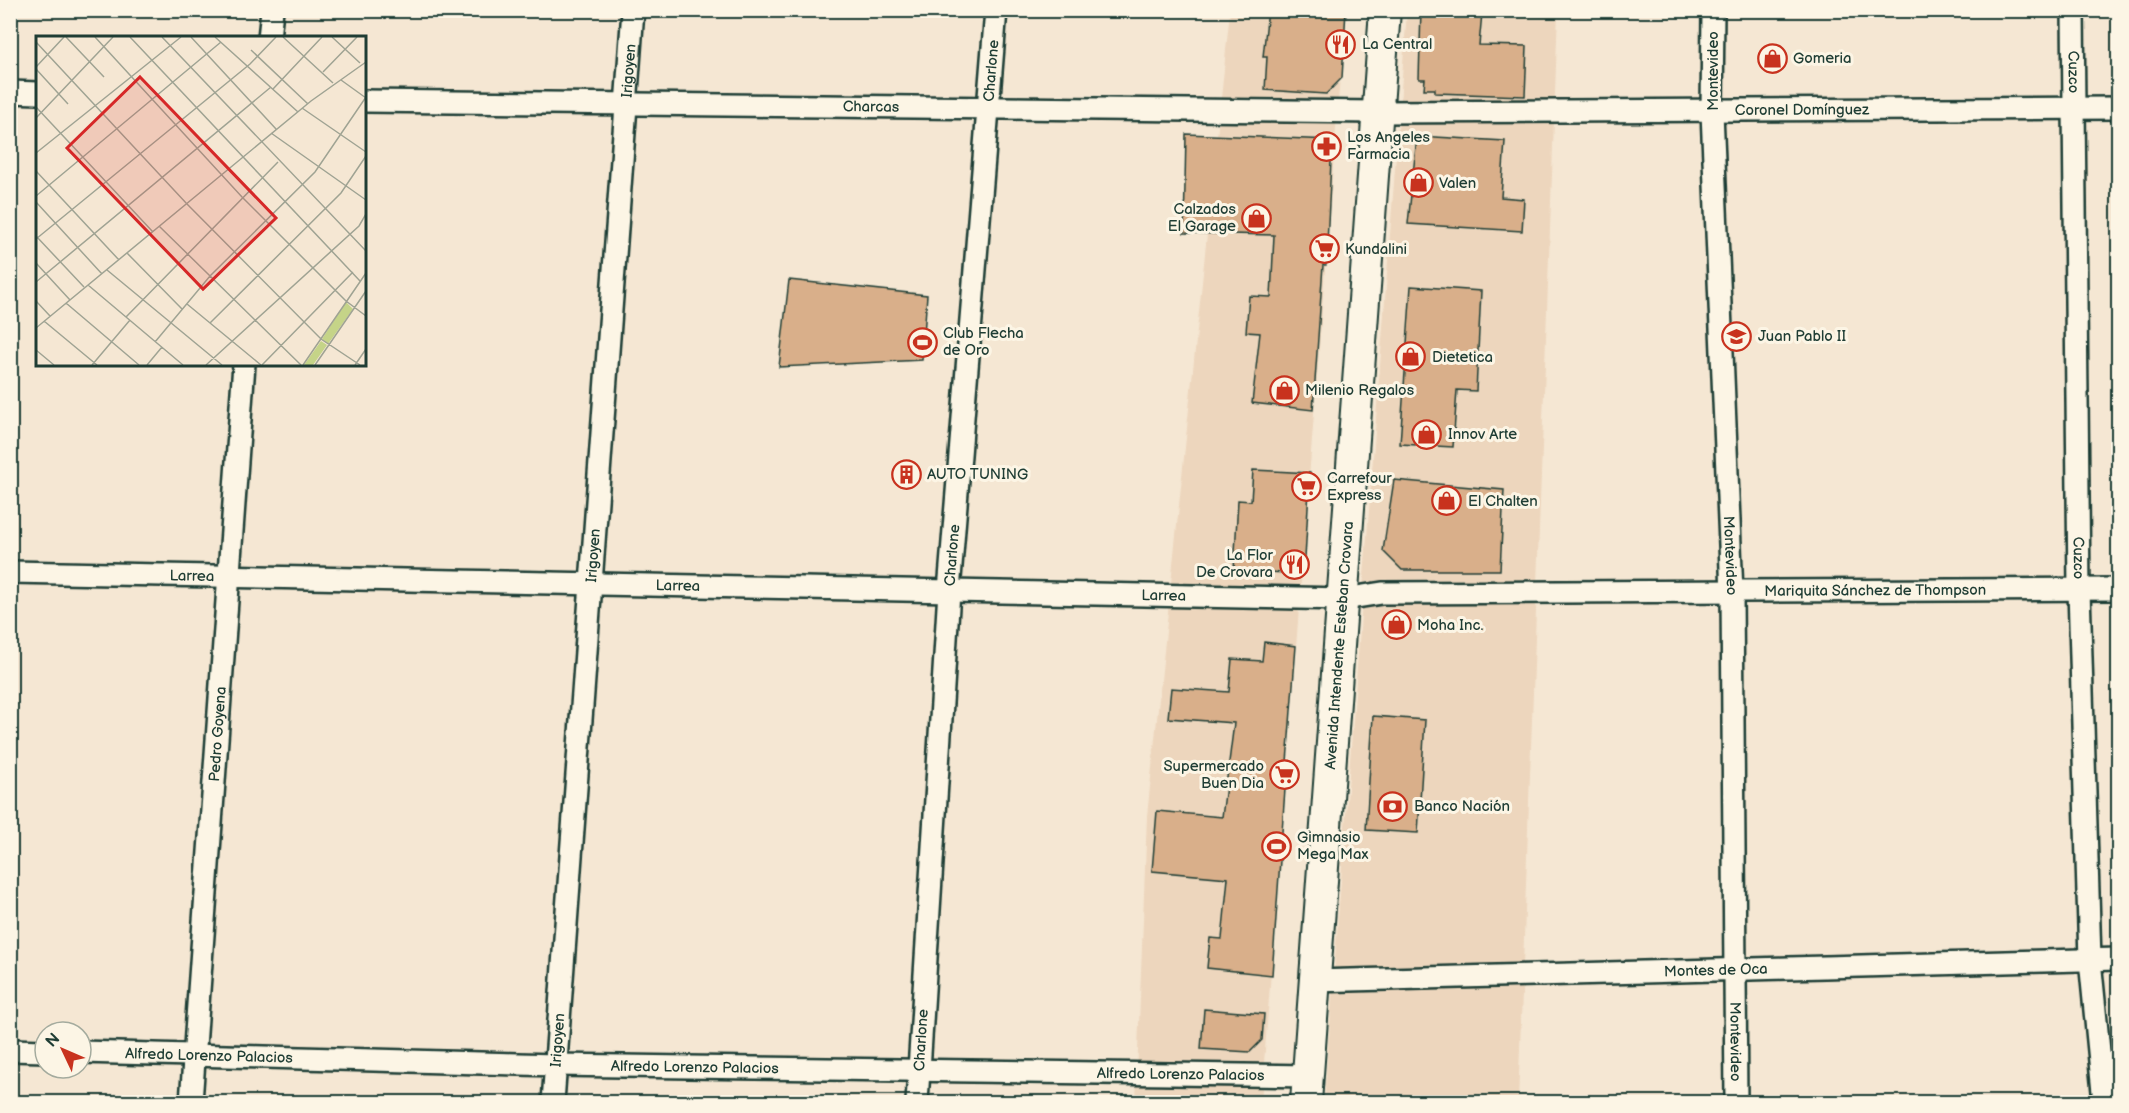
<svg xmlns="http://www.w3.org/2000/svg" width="2129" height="1113" viewBox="0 0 2129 1113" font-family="'Balsamiq Sans',sans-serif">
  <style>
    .built { fill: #edd6bd }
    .building { fill: #d9af8a; stroke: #1f3d34; stroke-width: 1.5 }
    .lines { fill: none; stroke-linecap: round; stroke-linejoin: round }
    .minor-casing { stroke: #1f3d34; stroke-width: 26 }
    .secondary-casing { stroke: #1f3d34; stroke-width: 34 }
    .minor { stroke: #fcf5e5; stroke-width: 21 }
    .secondary { stroke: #fcf5e5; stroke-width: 30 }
    .labels { text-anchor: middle; stroke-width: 6; stroke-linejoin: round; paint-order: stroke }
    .poi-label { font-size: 15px; fill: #1f3d34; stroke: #fcf5e5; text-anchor: start }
    .street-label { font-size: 15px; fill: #1f3d34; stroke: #fcf5e5 }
    .inset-road { fill: none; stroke: #9fa393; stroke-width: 1.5 }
    .view { fill: #d62828; fill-opacity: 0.15; stroke: #d62828; stroke-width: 3 }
    .inset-edge { fill: none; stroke: #1f3d34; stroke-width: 3 }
  </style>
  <rect width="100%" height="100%" fill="#f5e7d3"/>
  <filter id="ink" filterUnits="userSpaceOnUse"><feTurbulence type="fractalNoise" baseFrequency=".0167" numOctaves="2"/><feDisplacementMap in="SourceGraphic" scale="12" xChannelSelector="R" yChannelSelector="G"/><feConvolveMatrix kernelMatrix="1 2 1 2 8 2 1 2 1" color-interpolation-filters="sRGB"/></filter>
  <g filter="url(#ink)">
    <!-- built -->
    <path class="built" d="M1230,11H1345L1261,1102H1136L1147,816Z
      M1407,11H1558L1518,1102H1324Z"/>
    <!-- building -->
    <path class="building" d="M1268,10H1346L1342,78L1326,94L1265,90L1267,57H1263Z
      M1421,10H1467V13H1482L1479,45L1527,46L1525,96L1435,93V89H1424L1425,79H1419Z
      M1186,134L1332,140L1326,265H1323L1313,410L1252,403L1260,333L1246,332L1249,296L1271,297L1274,235L1184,233Z
      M1417,136L1505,141L1501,197L1524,199L1522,231L1408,224Z
      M789,280L927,295L922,360L779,367Z
      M1411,286L1481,291L1476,391L1457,390L1453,447L1400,444Z
      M1253,470L1310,473L1305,558L1287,573L1234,570L1238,500L1251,501Z
      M1394,480L1504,490L1500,570H1402L1383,551Z
      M1264,642L1296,646L1287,762H1291L1287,789H1285L1272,975L1207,968L1210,938L1222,939L1228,878L1152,871L1157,811L1222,817L1234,723L1168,718L1171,688L1229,692L1232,659L1262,661Z
      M1373,716L1425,720L1418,833L1366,830Z
      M1204,1009L1264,1014L1262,1040L1250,1052L1201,1049Z"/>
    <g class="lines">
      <defs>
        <g id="minor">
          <path id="s1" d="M1713,10L1712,112L1732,593L1736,1102"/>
          <path id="s2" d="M2073,10L2079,590L2090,960L2104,1102"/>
          <path d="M269,38L272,10"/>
          <path d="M10,92L38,93"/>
          <path id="s3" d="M364,101L1377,112L2118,108"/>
          <path id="s4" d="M10,572L1344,599L1382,593L2118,589"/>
          <path id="s5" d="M1314,981L2118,959"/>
          <path d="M10,1050L45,1051"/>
          <path id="s6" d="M81,1052L556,1065L1308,1076"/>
          <path id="s7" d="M191,1102L244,364"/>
          <path id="s8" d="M553,1102L633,10"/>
          <path id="s9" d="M917,1102L949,591L996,10"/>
        </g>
        <g id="secondary">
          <path id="s10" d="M1306,1102L1385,10"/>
        </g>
      </defs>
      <!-- minor casing -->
      <use href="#minor" class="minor-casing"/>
      <!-- secondary casing -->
      <use href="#secondary" class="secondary-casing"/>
      <!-- minor -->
      <use href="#minor" class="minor"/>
      <!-- secondary -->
      <use href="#secondary" class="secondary"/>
    </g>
  </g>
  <!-- icons -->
  <defs>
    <symbol id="restaurant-ring" viewBox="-11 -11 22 22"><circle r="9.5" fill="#fcf5e5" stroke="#c8321e" stroke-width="1.5"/><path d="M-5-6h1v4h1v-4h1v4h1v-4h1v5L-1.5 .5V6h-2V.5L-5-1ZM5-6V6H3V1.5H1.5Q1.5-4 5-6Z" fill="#c8321e"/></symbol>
    <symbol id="shop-ring" viewBox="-11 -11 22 22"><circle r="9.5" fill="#fcf5e5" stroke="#c8321e" stroke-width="1.5"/><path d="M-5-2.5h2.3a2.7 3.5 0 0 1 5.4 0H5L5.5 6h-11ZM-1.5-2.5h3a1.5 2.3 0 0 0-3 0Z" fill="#c8321e"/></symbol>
    <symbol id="pharmacy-ring" viewBox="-11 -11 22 22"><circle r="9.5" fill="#fcf5e5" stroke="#c8321e" stroke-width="1.5"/><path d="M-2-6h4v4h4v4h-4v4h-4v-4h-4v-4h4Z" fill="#c8321e"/></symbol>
    <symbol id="supermarket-ring" viewBox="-11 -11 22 22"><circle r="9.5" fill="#fcf5e5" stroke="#c8321e" stroke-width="1.5"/><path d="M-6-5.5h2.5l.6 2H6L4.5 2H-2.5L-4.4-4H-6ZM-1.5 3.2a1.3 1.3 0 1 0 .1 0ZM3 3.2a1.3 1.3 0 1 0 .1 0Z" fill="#c8321e"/></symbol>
    <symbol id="university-ring" viewBox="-11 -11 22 22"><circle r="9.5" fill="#fcf5e5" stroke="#c8321e" stroke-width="1.5"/><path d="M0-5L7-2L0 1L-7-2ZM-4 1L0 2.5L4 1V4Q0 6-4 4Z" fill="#c8321e"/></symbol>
    <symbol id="stadium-ring" viewBox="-11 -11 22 22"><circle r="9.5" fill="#fcf5e5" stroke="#c8321e" stroke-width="1.5"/><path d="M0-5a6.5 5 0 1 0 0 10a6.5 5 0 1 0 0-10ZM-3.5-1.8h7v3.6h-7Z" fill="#c8321e"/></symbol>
    <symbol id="building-ring" viewBox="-11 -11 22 22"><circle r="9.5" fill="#fcf5e5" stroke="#c8321e" stroke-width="1.5"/><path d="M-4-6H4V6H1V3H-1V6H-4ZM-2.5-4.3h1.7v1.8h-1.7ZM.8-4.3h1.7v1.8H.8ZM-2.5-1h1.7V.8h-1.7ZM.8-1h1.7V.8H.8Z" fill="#c8321e"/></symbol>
    <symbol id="bank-ring" viewBox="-11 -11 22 22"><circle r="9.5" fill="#fcf5e5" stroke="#c8321e" stroke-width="1.5"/><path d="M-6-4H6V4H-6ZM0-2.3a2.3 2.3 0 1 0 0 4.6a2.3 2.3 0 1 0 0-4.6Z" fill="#c8321e"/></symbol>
  </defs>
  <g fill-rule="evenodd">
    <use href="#restaurant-ring" x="1324" y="28" width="33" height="33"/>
    <use href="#shop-ring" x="1756" y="42" width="33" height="33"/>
    <use href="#pharmacy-ring" x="1310" y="130" width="33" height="33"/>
    <use href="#shop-ring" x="1402" y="166" width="33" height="33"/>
    <use href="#shop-ring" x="1240" y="202" width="33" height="33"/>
    <use href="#supermarket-ring" x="1308" y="232" width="33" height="33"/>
    <use href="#university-ring" x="1720" y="320" width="33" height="33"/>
    <use href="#stadium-ring" x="906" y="326" width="33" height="33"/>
    <use href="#shop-ring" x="1394" y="340" width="33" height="33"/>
    <use href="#shop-ring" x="1268" y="374" width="33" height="33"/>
    <use href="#shop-ring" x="1410" y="418" width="33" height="33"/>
    <use href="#building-ring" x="890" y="458" width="33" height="33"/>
    <use href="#supermarket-ring" x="1290" y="470" width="33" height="33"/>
    <use href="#shop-ring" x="1430" y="484" width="33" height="33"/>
    <use href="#restaurant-ring" x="1278" y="548" width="33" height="33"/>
    <use href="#shop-ring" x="1380" y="608" width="33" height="33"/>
    <use href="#supermarket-ring" x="1268" y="758" width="33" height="33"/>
    <use href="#bank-ring" x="1376" y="790" width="33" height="33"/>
    <use href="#stadium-ring" x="1260" y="830" width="33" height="33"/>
  </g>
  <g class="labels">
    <!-- poi labels -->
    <g class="poi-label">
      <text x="1362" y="49">La Central</text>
      <text x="1793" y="63">Gomeria</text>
      <text x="1347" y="142">Los Angeles<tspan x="1347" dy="17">Farmacia</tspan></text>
      <text x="1439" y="188">Valen</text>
      <text x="1236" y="214" text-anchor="end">Calzados<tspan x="1236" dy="17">El Garage</tspan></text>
      <text x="1345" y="254">Kundalini</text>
      <text x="943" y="338">Club Flecha<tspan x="943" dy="17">de Oro</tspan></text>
      <text x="1758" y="341">Juan Pablo II</text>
      <text x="1432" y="362">Dietetica</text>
      <text x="1305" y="395">Milenio Regalos</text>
      <text x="1448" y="439">Innov Arte</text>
      <text x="927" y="479">AUTO TUNING</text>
      <text x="1327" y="483">Carrefour<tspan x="1327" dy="17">Express</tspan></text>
      <text x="1468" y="506">El Chalten</text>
      <text x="1273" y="560" text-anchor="end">La Flor<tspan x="1273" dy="17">De Crovara</tspan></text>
      <text x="1417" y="630">Moha Inc.</text>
      <text x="1264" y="771" text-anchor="end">Supermercado<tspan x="1264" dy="17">Buen Dia</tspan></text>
      <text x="1414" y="811">Banco Nación</text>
      <text x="1297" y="842">Gimnasio<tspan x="1297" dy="17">Mega Max</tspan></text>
    </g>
    <!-- street labels -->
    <g class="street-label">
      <text transform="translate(1713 71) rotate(-90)" y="5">Montevideo</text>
      <text dy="5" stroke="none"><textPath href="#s2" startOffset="62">Cuzco</textPath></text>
      <text dy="5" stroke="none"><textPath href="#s8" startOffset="1034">Irigoyen</textPath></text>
      <text dy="5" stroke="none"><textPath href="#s9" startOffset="1034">Charlone</textPath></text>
      <text dy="5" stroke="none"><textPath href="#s3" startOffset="507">Charcas</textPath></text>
      <text dy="5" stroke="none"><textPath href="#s3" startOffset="1438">Coronel Domínguez</textPath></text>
      <text dy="5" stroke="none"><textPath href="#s8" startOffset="548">Irigoyen</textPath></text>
      <text dy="5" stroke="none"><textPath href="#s9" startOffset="548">Charlone</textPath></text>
      <text dy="5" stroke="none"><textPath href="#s1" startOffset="546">Montevideo</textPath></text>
      <text dy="5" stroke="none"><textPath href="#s2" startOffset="548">Cuzco</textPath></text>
      <text dy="5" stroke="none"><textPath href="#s4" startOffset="182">Larrea</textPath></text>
      <text dy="5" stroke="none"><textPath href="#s4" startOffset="668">Larrea</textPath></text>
      <text dy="5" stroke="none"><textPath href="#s4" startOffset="1866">Mariquita Sánchez de Thompson</textPath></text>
      <text dy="5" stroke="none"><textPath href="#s4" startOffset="1154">Larrea</textPath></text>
      <text dy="5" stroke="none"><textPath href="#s10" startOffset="458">Avenida Intendente Esteban Crovara</textPath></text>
      <text dy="5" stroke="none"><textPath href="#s7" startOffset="369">Pedro Goyena</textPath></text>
      <text dy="5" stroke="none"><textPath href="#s5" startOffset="402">Montes de Oca</textPath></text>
      <text dy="5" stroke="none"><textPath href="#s8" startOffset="62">Irigoyen</textPath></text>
      <text dy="5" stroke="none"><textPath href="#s9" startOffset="62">Charlone</textPath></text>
      <text dy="5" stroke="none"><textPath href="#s1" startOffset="1032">Montevideo</textPath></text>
      <text dy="5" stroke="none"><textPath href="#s6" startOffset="128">Alfredo Lorenzo Palacios</textPath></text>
      <text dy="5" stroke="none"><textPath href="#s6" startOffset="614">Alfredo Lorenzo Palacios</textPath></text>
      <text dy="5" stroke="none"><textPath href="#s6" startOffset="1100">Alfredo Lorenzo Palacios</textPath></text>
    </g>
  </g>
  <!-- overview -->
  <g transform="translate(36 36)">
    <rect width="330" height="330" fill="#f5e7d3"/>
    <path d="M310,266L317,273L292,308L286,303ZM285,305L291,309L277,329H268Z" fill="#c5d488"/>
    <path class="inset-road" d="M30,1L68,41M59,1L206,161L310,265L330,280M94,1L324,245M126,1L330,215M155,1L240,93M179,1L262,76M247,1L297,47M296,1L324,27M0,6L151,168L285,303L324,329M215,14L272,68M0,31L28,1M0,33L32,68M287,36L321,1M305,44L330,62M237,53L286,1M0,71L117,196M266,72L330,116M0,82L77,1M235,97L330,164M0,117L145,1M0,135L83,224M0,160L185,6M0,166L66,238M123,190L265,329M0,200L48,251M0,203L214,28L240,1M91,217L146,273M0,227L34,264M71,234L186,329M0,246L235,51M52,249L147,329M0,265L14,280M30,267L103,329M151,268L225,329M90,281L242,126M8,285L61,329M174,287L305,157L330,120M0,292L275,65L330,26M119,306L174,240L279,136L330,61M0,314L18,329M56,329L94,284M111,329L126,311M170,329L323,190L330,178M226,329L317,236M267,329L330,237M279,329L330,255M319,329L330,313"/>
    <path class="view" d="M104,41L240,182L167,253L31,112Z"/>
    <rect width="330" height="330" class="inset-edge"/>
  </g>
  <!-- margin -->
  <rect width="2129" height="1113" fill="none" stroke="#fcf5e5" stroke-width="36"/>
  <rect x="18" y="18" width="2093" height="1077" fill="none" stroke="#1f3d34" stroke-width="2" filter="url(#ink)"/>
  <!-- north arrow -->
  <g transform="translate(63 1050) rotate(314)"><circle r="28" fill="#fcf5e5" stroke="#a4ab9e" stroke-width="1.5"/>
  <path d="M0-4.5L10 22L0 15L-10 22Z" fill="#c8321e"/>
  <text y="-9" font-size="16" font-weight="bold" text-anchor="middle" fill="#1f3d34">N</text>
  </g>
</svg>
